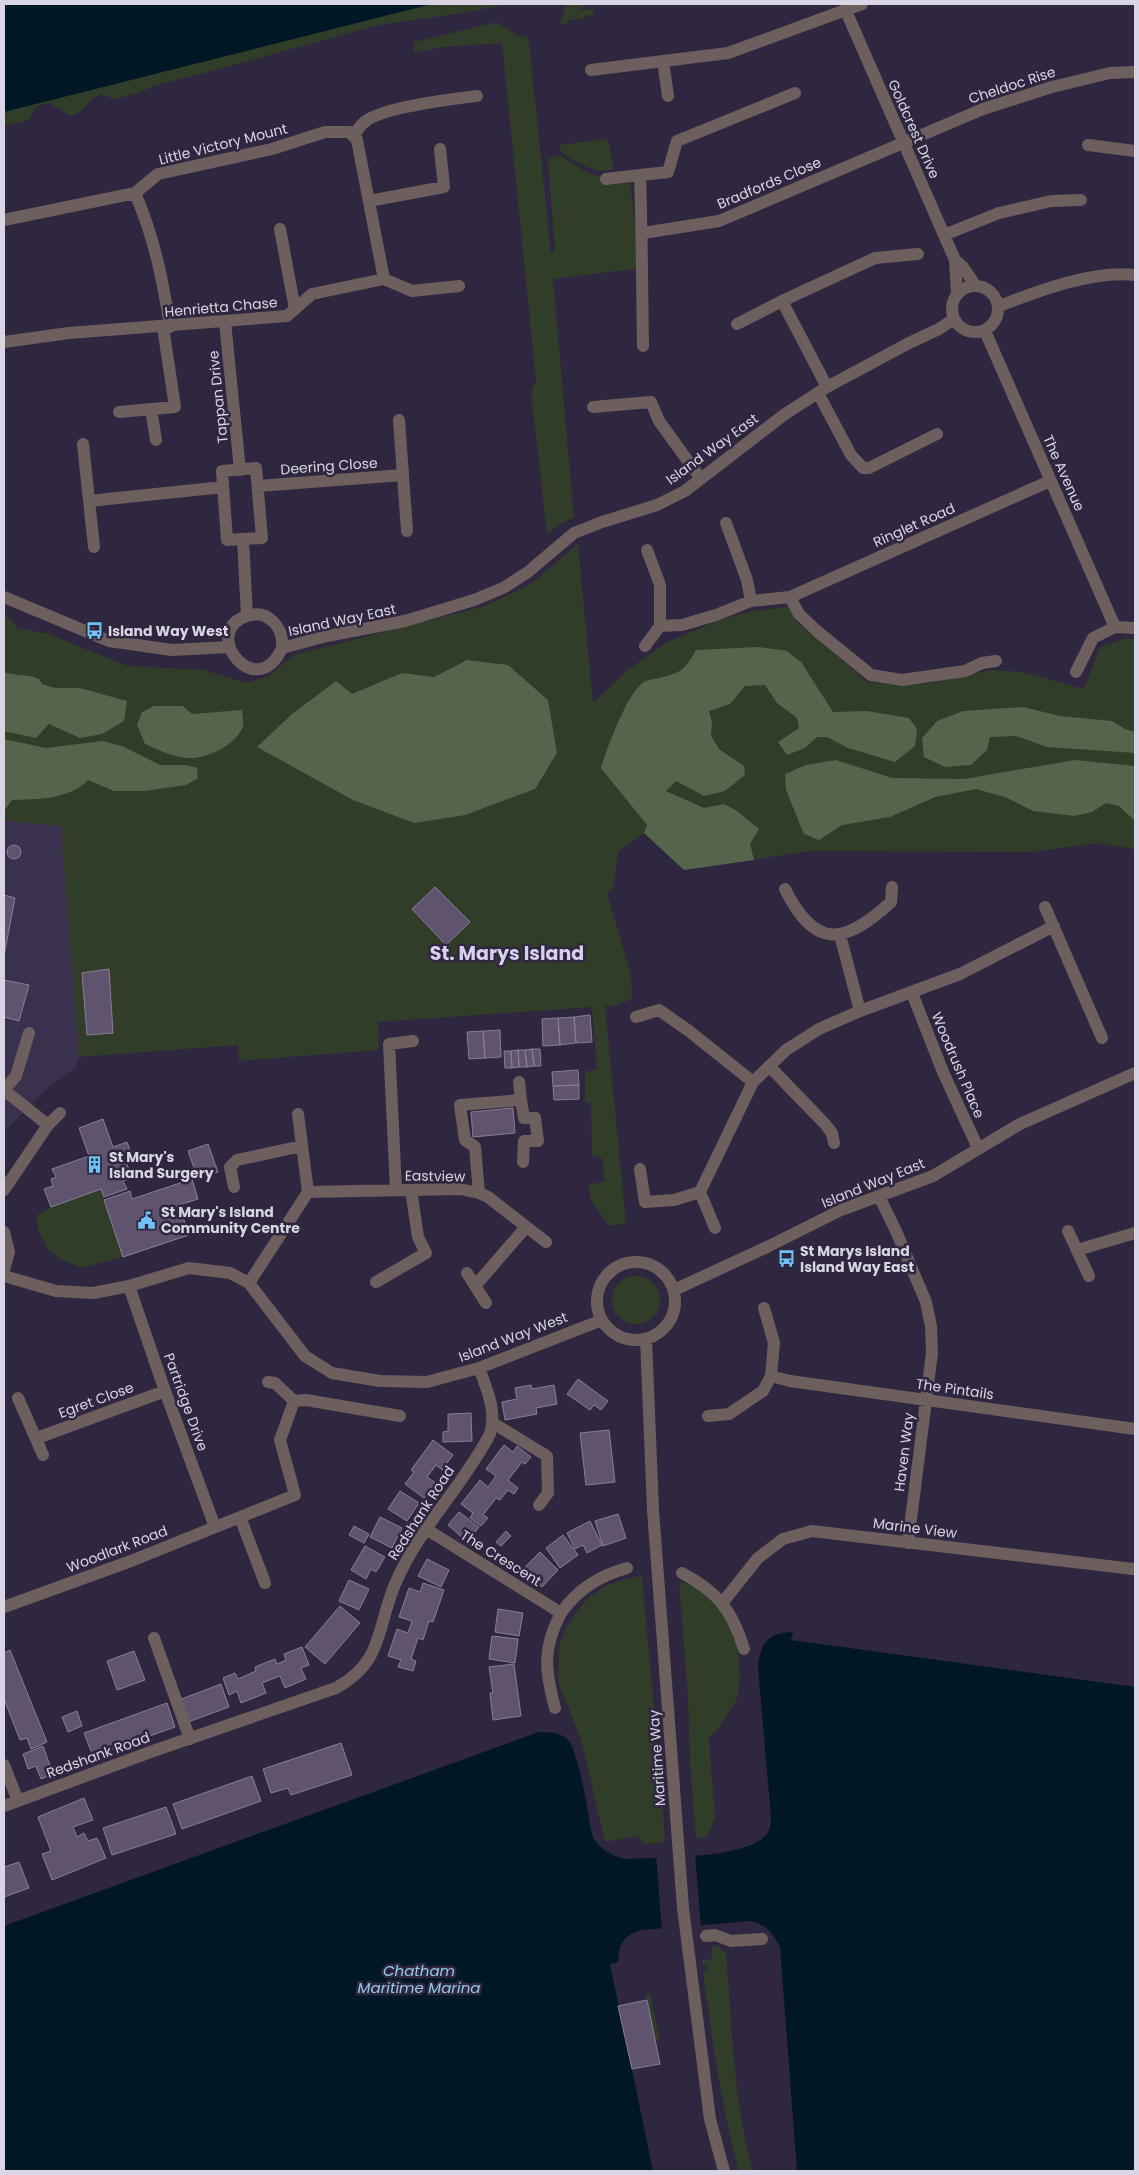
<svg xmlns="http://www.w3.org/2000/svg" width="1139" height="2175" viewBox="0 0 1139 2175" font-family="Poppins,sans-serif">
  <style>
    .built { fill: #3a314e }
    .green { fill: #303d29 }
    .forest { fill: #54654b }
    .water { fill: #001725 }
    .pier { fill: #2f273f }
    .building { fill: #60536e; stroke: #8a7d98 }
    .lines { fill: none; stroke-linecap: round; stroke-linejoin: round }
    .minor { stroke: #6e5f5f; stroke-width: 12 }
    .labels { text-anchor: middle; stroke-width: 5; stroke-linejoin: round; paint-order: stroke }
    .street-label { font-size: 14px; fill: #dad5e5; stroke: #2f273f }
    .poi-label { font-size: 14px; font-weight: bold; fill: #dad5e5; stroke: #2f273f; text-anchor: start }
    .water-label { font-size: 15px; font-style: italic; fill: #91cced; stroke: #2f273f }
    .district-label { font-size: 19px; font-weight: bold; fill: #d9d0ef; stroke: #2f273f }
  </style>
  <rect width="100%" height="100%" fill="#2f273f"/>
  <!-- built -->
  <path class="built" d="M4,821L61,825L79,1057L75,1068L44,1091L4,1132Z"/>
  <!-- green -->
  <path class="green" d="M158,4H499V6L456,14L379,25L197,75L156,85L138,93L115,99L100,94C85,102 88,110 71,116L49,103L36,106L29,120L4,126V40Z
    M566,4H587L579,10L594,9L593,15L584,16V19L569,20L565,25L560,23Z
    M497,22L518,36L527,37L529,42L551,253L555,250L548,159L560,155L586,172L606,179L609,185L630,183L635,221H642L641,268L553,279L574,517L560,524L547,533L531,392L536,381L502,43L443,47L414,53V42Z
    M608,139L614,169C596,176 575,161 560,151L559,145Z
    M578,544L593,703L628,670L667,642L720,620L752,611L789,607L797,622L868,682L900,686L930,683L993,670L1022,672L1084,689L1100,647L1123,639H1135V849L1097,843L1032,852L810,851L684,870L644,833L618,852L613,888L607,893L631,975L632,999L614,1006H605L626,1223L609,1226L591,1200L588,1185L605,1181L602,1158L592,1155L591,1103L585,1102V1072L597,1069L592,1007L378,1022L379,1050L239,1061L238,1045L79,1057L61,826L4,821V613L18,628L49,634L127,666L204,670L246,683L268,676L294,655L485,606L531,584Z
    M101,1189L123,1257L82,1268L61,1259L48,1250L39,1233L36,1216L51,1207Z
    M612 1300a24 24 0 1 1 48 0a24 24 0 1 1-48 0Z
    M642,1575C649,1664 660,1753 665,1842L644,1844L637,1836L605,1842L581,1739L558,1682L559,1645L566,1628L575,1613L589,1597L607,1585Z
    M679,1581L696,1587L721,1608L737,1637L740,1678L737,1699L720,1726L709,1738L715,1817L707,1837L696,1839L690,1763L688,1698Z
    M712,1945L719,1946L726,1953C732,2025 733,2101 753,2171H739C721,2106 712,2039 703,1971L708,1970L707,1965L703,1966L702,1960L712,1959Z
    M650,1993L660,2041H655L646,1994Z"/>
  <!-- forest -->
  <path class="forest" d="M758,647L787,651L801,662L833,712L867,711L909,718L917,729L915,746L895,762L848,748L827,737H817L805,748L787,755L778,742L799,728L797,718L777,703L765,685L745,686L730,704L709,711L712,723L711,736L720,750L744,766L745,775L725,791L704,796L676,781L666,791L704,808L724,804L737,811L759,829L750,844L754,860L684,870L644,833L647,825L601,768C607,748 627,693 644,682C647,680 654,679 659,678C682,672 684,671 696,650Z
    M467,660L508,665L548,700L557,753L535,789L465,815L414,823L353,800L257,747L292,714L336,681L352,694L402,673L434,677Z
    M4,672C16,677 27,673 39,679L42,684L55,688H80L127,701L124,721L102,734L80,738L49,724L36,738L4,731Z
    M154,706H183L192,714L242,710C242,715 244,722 243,726C237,744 210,757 193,758C176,759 159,750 145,744L137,725L142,712Z
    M1023,707L1060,716L1112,721L1125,729L1135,732V753L1047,747L1016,736L990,737L987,750L971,765L945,767L924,757L922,738L937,721L963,711Z
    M4,739L46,748L103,741L122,746L160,765H186L197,768L198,778L186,785L145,791H114L88,780C68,800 39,799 12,800L4,811Z
    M836,760L892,778L964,779L1075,760L1135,766V821L1119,806L1106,803L1092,812L1074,816L1033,811L1005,797L976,789L935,797L890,817L842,825L819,840L804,834L786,790L785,774L806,765Z"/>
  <!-- water -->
  <path class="water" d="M4,4H432L4,112Z
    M793,1632L791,1640L1135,1687V2171H797L780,1947C773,1933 766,1924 750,1921L642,1930C624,1935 619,1943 618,1962L610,1964L653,2171H4V1926L539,1732C549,1732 560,1732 568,1740C580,1754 588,1817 593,1838C602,1850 610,1855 625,1859C655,1857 752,1860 768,1832C771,1828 771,1821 771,1817L758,1668C760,1643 767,1633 793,1632Z"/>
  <!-- pier -->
  <path class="pier" d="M695,1853L701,1928L662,1931L656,1855Z"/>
  <!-- building -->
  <path class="building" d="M7 852a7 7 0 1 1 14 0a7 7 0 1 1-14 0Z
    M435,887L470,922L446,945L412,909Z
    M4,895L15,898L4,956Z
    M109,969L113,1033L87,1035L82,973Z
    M4,980L29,985L19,1021L4,1017Z
    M590,1015L592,1042L576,1043L574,1017Z
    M574,1017L576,1043L560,1045L558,1018Z
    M558,1018L560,1045L543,1046L542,1019Z
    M500,1030L501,1057L485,1058L483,1031Z
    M483,1031L485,1058L469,1059L467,1032Z
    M532,1049H540L541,1066H534Z
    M532,1049L534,1066L527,1067L525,1050Z
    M518,1050H525L527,1067H519Z
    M518,1050L519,1067L512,1068L511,1051Z
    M504,1051H511L512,1068H505Z
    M578,1070L579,1085L553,1086L552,1072Z
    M579,1085V1099L554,1100L553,1086Z
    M513,1108L515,1133L473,1137L471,1112Z
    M103,1119L113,1147L127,1142L133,1159L126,1162L132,1178L123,1181L127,1189L104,1197L101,1189L51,1207L44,1189L53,1186L51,1179L56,1177L52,1169L89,1156L79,1128Z
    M208,1144L218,1172L198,1179L188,1151Z
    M192,1179L198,1199L179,1205L189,1235L123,1257L104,1200L130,1191L132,1199Z
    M578,1379L608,1401L601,1410L594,1405L590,1410L567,1394Z
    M531,1385L532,1389L554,1385L557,1404L536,1408L537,1414L505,1420L502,1402L517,1399L515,1388Z
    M471,1413L472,1441L443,1442V1432L448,1431V1414Z
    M609,1430L615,1482L586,1485L580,1433Z
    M433,1440L453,1455L442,1470L436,1465L427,1477L436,1483L424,1498L405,1484L414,1472L411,1470Z
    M504,1445L513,1452L517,1446L531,1457L525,1464L522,1462L508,1480L518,1488L514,1494L508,1490L500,1500L496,1498L483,1515L488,1518L481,1526L470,1518L473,1513L461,1504L480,1480L488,1487L496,1476L486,1469Z
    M400,1491L419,1503L407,1521L388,1509Z
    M459,1512L479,1527L467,1542L448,1525Z
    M618,1514L626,1538L603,1546L595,1521Z
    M380,1517L402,1528L392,1548L370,1537Z
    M590,1521L602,1545L587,1553L583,1545L575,1549L567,1533Z
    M354,1526L369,1534L364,1543L349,1535Z
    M506,1531L511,1536L501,1546L496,1542Z
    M563,1535L578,1555L560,1568L546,1548Z
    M365,1546L385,1557L376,1572L371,1569L366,1579L351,1570Z
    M540,1552L558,1570L542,1587L523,1569Z
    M427,1559L449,1570L441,1587L418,1576Z
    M349,1580L369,1589L359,1610L339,1601Z
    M423,1583L444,1590L433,1622L429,1621L423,1640L418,1638L411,1659L416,1661L413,1671L398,1667L401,1660L388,1656L397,1629L408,1633L412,1621L399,1617L409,1588L420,1592Z
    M340,1606L360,1623L325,1664L305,1647Z
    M498,1609L523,1613L519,1636L495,1632Z
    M492,1636L518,1639L515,1663L489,1659Z
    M302,1647L309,1665L301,1668L306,1679L285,1688L280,1676L262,1683L266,1693L241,1703L237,1691L229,1695L223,1678L235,1673L238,1679L256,1671L255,1667L275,1659L277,1664L286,1660L284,1654Z
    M10,1650L47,1742L31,1749L27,1738L20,1740L4,1699V1653Z
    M134,1651L145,1680L117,1690L107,1661Z
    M514,1664L521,1716L493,1720L490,1693H493L489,1667Z
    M221,1684L229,1707L188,1722L179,1700Z
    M167,1703L175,1727L93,1756L84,1733Z
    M77,1711L82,1726L68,1732L62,1717Z
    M341,1743L352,1775L291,1795L288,1788L271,1793L263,1769Z
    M43,1746L53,1774L41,1779L36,1766L28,1769L23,1754Z
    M252,1776L261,1801L182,1829L173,1804Z
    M84,1798L93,1820L73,1827L77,1837L84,1833L88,1841L97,1838L106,1858L52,1880L42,1854L51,1851L38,1817Z
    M166,1807L176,1834L112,1855L103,1828Z
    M19,1862L29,1888L4,1897V1867Z
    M647,2000L660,2064L632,2069L618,2006Z"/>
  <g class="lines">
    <!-- minor -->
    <path class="minor" d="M846,11L955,260L963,267L975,285
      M663,61L668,96
      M591,70L728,53L862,4
      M353,136C357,131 361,124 366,121C384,107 452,99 477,96
      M1088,145L1135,151
      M606,179L640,175
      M135,193C154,237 163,280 170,327
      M369,201L444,187L440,149
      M4,220L135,193L158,174L272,149L325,132H350L357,140L384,279
      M280,229L295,309
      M643,233L719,221L983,109L1052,87L1110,73L1135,72
      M944,235L999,213L1051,201L1081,200
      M955,260L957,294
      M952 309a23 23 0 1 1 46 0a23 23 0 1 1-46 0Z
      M999,306C1038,291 1093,270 1135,275
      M225,322L240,470
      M737,324L782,301
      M985,331L1115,627L1135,628
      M4,342L69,333L287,316L312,294L384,279L412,291L459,286
      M643,346C642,289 642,232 640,175L668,172L677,141L795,93
      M827,387L782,301L875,258L918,254
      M818,393L851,455L863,468H869L937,434
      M593,407L651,402L659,421L701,479
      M151,409L156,440
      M119,412L175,407L163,327
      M399,420L407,531
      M83,444L94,547
      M256,468L262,538L227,540L222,471Z
      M258,486L403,475
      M89,501L223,487
      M726,523L747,580L751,601
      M243,539L247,616
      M4,597L109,641L172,650L229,647
      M790,597L799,614L818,632L871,675L902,680L965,671L982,663L996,661
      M660,626L682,625L716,615L751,601L790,597L1050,481
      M645,646L660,626V585L647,550
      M282,648C284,628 269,609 247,616C199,631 256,705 282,648L327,636L405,621L474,600L503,588L528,572L574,533L602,522L657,505L685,491L785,414L827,387L909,343L939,329L954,319
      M1076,672L1093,638L1115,627
      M785,889C816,951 845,944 891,902L892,887
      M1045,907L1102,1038
      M840,935L860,1011
      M912,993L943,1072L978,1148
      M636,1017L659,1010L689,1031L753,1082
      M769,1066L825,1124L832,1133L834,1143
      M519,1082L521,1100
      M4,1090L16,1076L29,1033
      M4,1090L48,1125
      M640,1169L645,1202L674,1200L700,1192
      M234,1187L230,1167L237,1160L302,1146
      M4,1190L48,1125L60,1113
      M396,1190L389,1044L413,1041
      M308,1192L460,1189L479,1193L488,1197L546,1242
      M479,1193L475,1147L465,1140L460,1105L521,1100L524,1118H535L538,1141H524L523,1162
      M879,1196L896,1231L926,1302L931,1326L932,1353L908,1543
      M715,1228L700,1192L753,1082L786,1050L819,1029L860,1011L960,974L1054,926
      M1068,1231L1089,1276
      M4,1232L9,1252L4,1270
      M1077,1250L1135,1233
      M597 1301a39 39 0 1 1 78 0a39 39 0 1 1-78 0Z
      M467,1273L486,1303
      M4,1276L56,1291L93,1293L129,1286L189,1268L230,1273L249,1283L305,1356L332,1373L380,1381L427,1382L479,1368L602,1320
      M376,1282L426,1253L418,1237L411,1190
      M249,1283L308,1192L298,1114
      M129,1286L165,1391L215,1527
      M475,1286L526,1227
      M674,1290L767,1247L841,1210L933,1176L1020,1124L1135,1073
      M646,1339L653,1510L683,1908L710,2119L724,2171
      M771,1376L790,1381L1135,1429
      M268,1382L275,1383L294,1401
      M18,1398L43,1455
      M294,1401L306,1400L400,1416
      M708,1416L729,1414L763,1391L771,1376L774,1343L764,1308
      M493,1423L547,1456L548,1493L539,1505
      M37,1438L165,1391
      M240,1517L265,1583
      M426,1529L561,1613C578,1589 599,1576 627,1568
      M682,1573C718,1592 732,1610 744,1649
      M723,1602L758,1558L783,1539L812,1531L1133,1569
      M4,1607L131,1561L295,1495L280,1440L294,1401
      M154,1638L190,1739
      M555,1708C545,1670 542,1649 561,1613
      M4,1765L18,1801
      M4,1806L156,1750L336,1688C385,1661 376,1627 396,1582C419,1528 463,1486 490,1434C497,1411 487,1390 479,1368
      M706,1936L715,1935L731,1941L762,1939"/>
  </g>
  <!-- icons -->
  <defs>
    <symbol id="bus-bare" viewBox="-9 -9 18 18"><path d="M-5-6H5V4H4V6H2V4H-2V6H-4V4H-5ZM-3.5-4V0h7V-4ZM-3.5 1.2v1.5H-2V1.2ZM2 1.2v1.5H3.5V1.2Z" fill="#6ec2f3" stroke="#2f273f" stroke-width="2.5" paint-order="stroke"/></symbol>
    <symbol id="building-bare" viewBox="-9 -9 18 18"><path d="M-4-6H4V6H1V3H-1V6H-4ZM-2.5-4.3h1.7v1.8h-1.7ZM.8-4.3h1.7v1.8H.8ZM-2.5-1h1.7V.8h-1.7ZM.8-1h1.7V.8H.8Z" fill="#6ec2f3" stroke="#2f273f" stroke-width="2.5" paint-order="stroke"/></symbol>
    <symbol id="civic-bare" viewBox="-9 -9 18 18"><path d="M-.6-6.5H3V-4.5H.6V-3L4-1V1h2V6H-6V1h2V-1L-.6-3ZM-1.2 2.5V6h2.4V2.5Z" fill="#6ec2f3" stroke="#2f273f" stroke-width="2.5" paint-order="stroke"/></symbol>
  </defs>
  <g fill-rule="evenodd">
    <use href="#bus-bare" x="82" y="618" width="25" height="25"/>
    <use href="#building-bare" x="82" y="1152" width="25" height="25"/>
    <use href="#civic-bare" x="134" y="1208" width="25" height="25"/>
    <use href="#bus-bare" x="774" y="1246" width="25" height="25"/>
  </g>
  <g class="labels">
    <!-- street labels -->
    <g class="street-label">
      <text transform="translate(1012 85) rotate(-18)" y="5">Cheldoc Rise</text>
      <text transform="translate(914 129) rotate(66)" y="5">Goldcrest Drive</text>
      <text transform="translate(223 144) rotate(-14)" y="5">Little Victory Mount</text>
      <text transform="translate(769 183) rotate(-23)" y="5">Bradfords Close</text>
      <text transform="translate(221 307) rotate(-5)" y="5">Henrietta Chase</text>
      <text transform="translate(218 397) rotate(-96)" y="5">Tappan Drive</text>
      <text transform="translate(712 449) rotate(-36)" y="5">Island Way East</text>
      <text transform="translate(329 466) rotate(-4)" y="5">Deering Close</text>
      <text transform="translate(1064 473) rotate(66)" y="5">The Avenue</text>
      <text transform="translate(914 525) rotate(-24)" y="5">Ringlet Road</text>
      <text transform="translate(342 620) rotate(-12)" y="5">Island Way East</text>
      <text transform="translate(958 1065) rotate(67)" y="5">Woodrush Place</text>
      <text transform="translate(435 1176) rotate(1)" y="5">Eastview</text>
      <text transform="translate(873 1183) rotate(-22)" y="5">Island Way East</text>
      <text transform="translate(513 1337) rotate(-21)" y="5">Island Way West</text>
      <text transform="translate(955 1389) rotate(8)" y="5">The Pintails</text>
      <text transform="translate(96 1400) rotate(-20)" y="5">Egret Close</text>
      <text transform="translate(186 1402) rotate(70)" y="5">Partridge Drive</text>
      <text transform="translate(904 1452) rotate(-83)" y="5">Haven Way</text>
      <text transform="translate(421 1513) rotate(-57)" y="5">Redshank Road</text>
      <text transform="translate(915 1528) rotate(7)" y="5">Marine View</text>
      <text transform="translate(117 1549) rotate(-21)" y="5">Woodlark Road</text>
      <text transform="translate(501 1558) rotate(32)" y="5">The Crescent</text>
      <text transform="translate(98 1755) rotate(-20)" y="5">Redshank Road</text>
      <text transform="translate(657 1758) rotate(-94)" y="5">Maritime Way</text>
    </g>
    <!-- poi labels -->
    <g class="poi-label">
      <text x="108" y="636">Island Way West</text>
      <text x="109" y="1162">St Mary's<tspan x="109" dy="16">Island Surgery</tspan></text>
      <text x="161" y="1217">St Mary's Island<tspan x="161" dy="16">Community Centre</tspan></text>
      <text x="800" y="1256">St Marys Island<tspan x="800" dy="16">Island Way East</tspan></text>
    </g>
    <!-- water labels -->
    <g class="water-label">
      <text x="419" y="1976">Chatham<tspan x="419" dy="17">Maritime Marina</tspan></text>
    </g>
    <!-- district labels -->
    <g class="district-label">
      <text x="507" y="960">St. Marys Island</text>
    </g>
  </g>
  <!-- border -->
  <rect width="1139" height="2175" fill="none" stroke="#dad5e5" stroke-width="10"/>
</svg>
